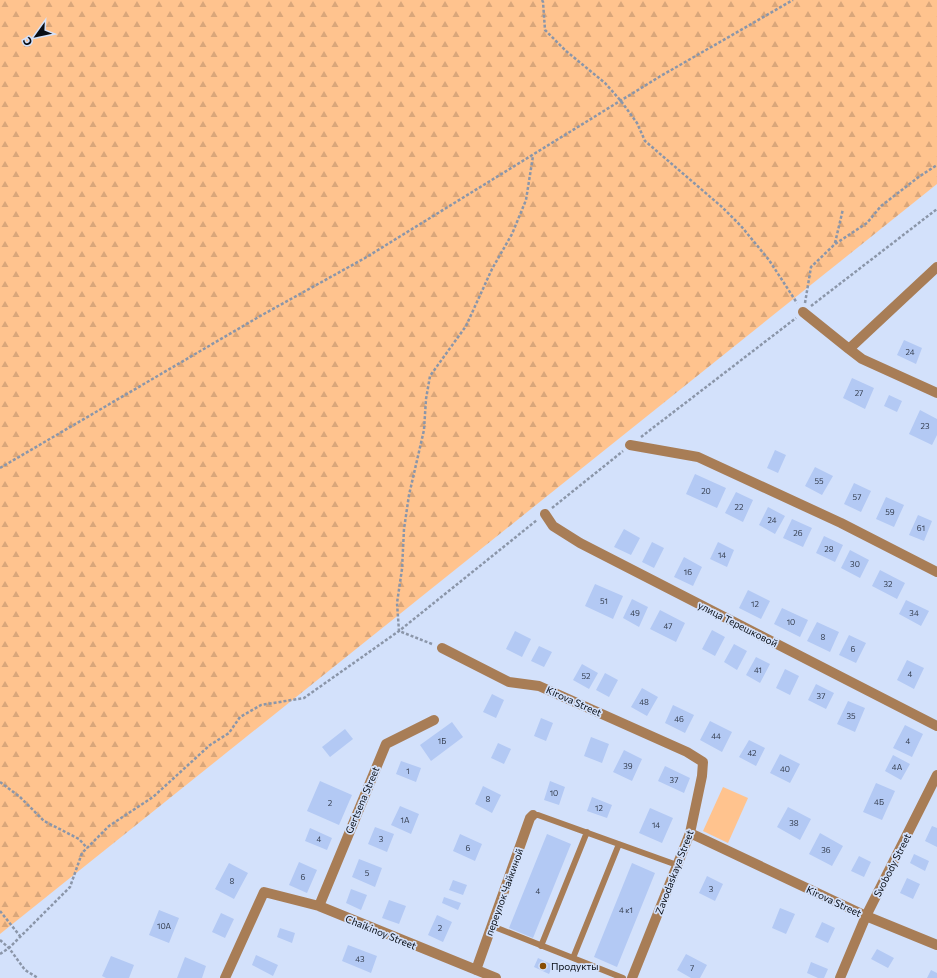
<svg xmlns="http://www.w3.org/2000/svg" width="937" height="978" viewBox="0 0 937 978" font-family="Commissioner,sans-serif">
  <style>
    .forest { fill: url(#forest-firs) }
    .garden { fill: #ffc38e }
    .building { fill: #b3c9f4 }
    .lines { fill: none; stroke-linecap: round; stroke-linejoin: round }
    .path { stroke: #8b96a9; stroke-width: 2.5; stroke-dasharray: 3 2; stroke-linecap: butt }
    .service { stroke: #a87d56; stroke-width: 6 }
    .minor { stroke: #a87d56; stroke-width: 10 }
    .poi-dot { fill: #884d05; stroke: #d3e1fb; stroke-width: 1.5 }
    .labels { text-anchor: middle; stroke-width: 3.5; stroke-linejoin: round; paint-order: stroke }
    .number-label { font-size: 8px; fill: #333c4d }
    .street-label { font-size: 10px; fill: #080d15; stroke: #d3e1fb }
    .poi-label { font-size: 10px; fill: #080d15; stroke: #d3e1fb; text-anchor: start }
  </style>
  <defs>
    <pattern id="forest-firs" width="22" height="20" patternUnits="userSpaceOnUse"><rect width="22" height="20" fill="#ffc38e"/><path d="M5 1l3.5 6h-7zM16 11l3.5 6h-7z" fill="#d9a67a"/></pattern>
  </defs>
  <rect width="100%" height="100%" fill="#d3e1fb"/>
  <!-- forest -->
  <path class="forest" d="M0,0H937V184L0,934Z"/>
  <!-- garden -->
  <path class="garden" d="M723,787L748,798L728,843L703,831Z"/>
  <!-- building -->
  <path class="building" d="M904,340L922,348L916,364L897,355Z
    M852,378L874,388L865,409L843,398Z
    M889,395L902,401L897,412L884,406Z
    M920,410L937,419V435L932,445L909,434Z
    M775,450L786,455L778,473L767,468Z
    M815,467L833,476L822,495L805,486Z
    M695,474L726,488L717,508L686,494Z
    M854,483L871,491L861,512L844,504Z
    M736,492L753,500L743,522L725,513Z
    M886,497L904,505L894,527L876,519Z
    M768,507L785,516L775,534L759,525Z
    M918,515L932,521L924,541L909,535Z
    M792,519L812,528L803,547L783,538Z
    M624,529L640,538L631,555L614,547Z
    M824,536L843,545L835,562L816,553Z
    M652,542L664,548L654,568L642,562Z
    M718,542L734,550L727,567L710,559Z
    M850,550L869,560L860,578L841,568Z
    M684,557L702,567L693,586L674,577Z
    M880,570L905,583L897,599L872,586Z
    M595,584L623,596L613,619L585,606Z
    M748,590L770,601L761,619L739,608Z
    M632,599L648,607L639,627L623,618Z
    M906,600L929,611L921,626L899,614Z
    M782,608L808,620L800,637L774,624Z
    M660,610L685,623L676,642L650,629Z
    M817,622L839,632L830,652L807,641Z
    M712,630L725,637L715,656L702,649Z
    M515,631L531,639L522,657L506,649Z
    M849,635L866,643L856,663L839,655Z
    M734,644L747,651L737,670L724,662Z
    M539,646L552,652L544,667L531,661Z
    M756,657L770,664L760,683L746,675Z
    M907,660L924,668L914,689L897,680Z
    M582,664L598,673L589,689L573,680Z
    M785,669L799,676L790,695L776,688Z
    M605,673L618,680L609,697L596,690Z
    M816,684L834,693L826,709L808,700Z
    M642,688L658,697L647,716L631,707Z
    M492,694L504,700L496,718L483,712Z
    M848,701L865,708L855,732L837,724Z
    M673,705L694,715L685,733L665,723Z
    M541,718L553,723L546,741L534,736Z
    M710,721L732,732L722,752L700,740Z
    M452,722L463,737L431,761L420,745Z
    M905,725L923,734L912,757L893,748Z
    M345,729L353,739L330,757L322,747Z
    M591,737L609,744L602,763L584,756Z
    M749,740L765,748L756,766L739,757Z
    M498,743L511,749L504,764L491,758Z
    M624,750L642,759L632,781L613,772Z
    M780,754L800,764L790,783L770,773Z
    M893,755L910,764L901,780L885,771Z
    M401,761L421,768L416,782L396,774Z
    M665,766L690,778L684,793L658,781Z
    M320,781L352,795L339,825L307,811Z
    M550,781L565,787L559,805L544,800Z
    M876,783L895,791L882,820L863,812Z
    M483,786L501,795L492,813L475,804Z
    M592,797L612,805L607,818L587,811Z
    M400,806L419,814L411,834L391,825Z
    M788,807L811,819L800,840L777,827Z
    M650,808L673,818L662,843L639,833Z
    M932,826L937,828V847L925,841Z
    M375,827L394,834L387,852L368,844Z
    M310,828L332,838L327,850L305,841Z
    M820,833L843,846L832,866L809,854Z
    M460,834L482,844L475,861L453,851Z
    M547,834L571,844L533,938L509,928Z
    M914,854L929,861L925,871L910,863Z
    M859,856L871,862L864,877L851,871Z
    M359,859L382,868L375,887L352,877Z
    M299,862L317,870L307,893L289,885Z
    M229,863L248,873L234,899L215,889Z
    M632,863L655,873L617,967L594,957Z
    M707,876L723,884L715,901L699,893Z
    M907,878L920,884L913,899L900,893Z
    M453,880L467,885L463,895L449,890Z
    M351,889L367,895L361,910L346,903Z
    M444,897L461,903L458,910L442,903Z
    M389,900L406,906L399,924L382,918Z
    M780,908L795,914L786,934L772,928Z
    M159,910L179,918L169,943L149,935Z
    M221,913L234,919L225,938L212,932Z
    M437,915L452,922L443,942L428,935Z
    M822,922L835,928L828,943L815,937Z
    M280,928L295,933L292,943L277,937Z
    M348,945L377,956L371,973L342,961Z
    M877,949L894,958L888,968L871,959Z
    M686,954L707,965L700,978H691L677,970Z
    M256,955L278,965L273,976L252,965Z
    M111,956L134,965L129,978H106L102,976Z
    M185,957L206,966L202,978H177Z
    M538,958L553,965L549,974L534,967Z
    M811,962L828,969L824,978H818L807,973Z
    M931,970L937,973V978H927Z"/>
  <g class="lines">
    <!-- path -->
    <path class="path" d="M542,0L543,2L545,30L566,51L605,83L621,101L637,123L645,141L722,207L741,226L769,260L797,303
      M835,243L843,209
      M805,303L811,267L835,244L867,223L881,206L920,176L937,165
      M811,306L937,209
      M641,437L796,318
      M0,468L262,315L365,258L659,77L793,0
      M552,508L623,451
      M432,644L399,631L397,603L402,569L404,529L409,495L424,430L426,399L430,376L466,326L492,269L512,234L526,200L533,156
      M0,782L20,797L44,821L79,839L87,848
      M0,911L20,936
      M0,940L9,948L25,970L38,978
      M0,954L9,948L70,887L82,853L109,826L153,797L210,745L229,733L240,717L261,705L304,698L399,631L537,520"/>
    <!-- service -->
    <path class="service" d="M533,815H538L677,865
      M619,844L573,958L623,978
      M492,926L573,958
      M541,946L587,832"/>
    <!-- minor -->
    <path class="minor" d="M803,312L849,349L937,267
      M849,349L862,359L937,393
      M630,445L698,457L841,523L937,572
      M545,514L553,526L580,543L937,726
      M442,648L509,682L539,686L687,752L703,762L702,776L690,833L632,978
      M690,833L866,916L937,945
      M319,906L386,744L434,720
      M476,970L530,818L533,815
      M225,978L264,892L319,906L496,978
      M840,978L866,916L937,775"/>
  </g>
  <!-- markers -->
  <circle class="poi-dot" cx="543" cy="966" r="4"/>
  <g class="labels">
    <!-- number labels -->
    <g class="number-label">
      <text x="910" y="355">24</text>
      <text x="859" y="396">27</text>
      <text x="925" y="429">23</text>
      <text x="819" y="484">55</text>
      <text x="706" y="494">20</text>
      <text x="857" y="500">57</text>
      <text x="739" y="510">22</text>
      <text x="890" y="515">59</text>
      <text x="772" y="523">24</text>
      <text x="921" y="531">61</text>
      <text x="798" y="536">26</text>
      <text x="829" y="552">28</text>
      <text x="722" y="558">14</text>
      <text x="855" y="567">30</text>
      <text x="688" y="575">16</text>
      <text x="888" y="587">32</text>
      <text x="604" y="604">51</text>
      <text x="755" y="607">12</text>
      <text x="635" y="616">49</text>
      <text x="914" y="616">34</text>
      <text x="791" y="625">10</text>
      <text x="668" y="629">47</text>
      <text x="823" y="640">8</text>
      <text x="853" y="652">6</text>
      <text x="758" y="673">41</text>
      <text x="910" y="677">4</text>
      <text x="586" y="679">52</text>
      <text x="821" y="699">37</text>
      <text x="644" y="705">48</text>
      <text x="851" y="719">35</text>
      <text x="679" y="722">46</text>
      <text x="716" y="739">44</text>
      <text x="442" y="744">1Б</text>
      <text x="908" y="744">4</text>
      <text x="752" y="756">42</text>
      <text x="628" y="769">39</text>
      <text x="897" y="770">4А</text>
      <text x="785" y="772">40</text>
      <text x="408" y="774">1</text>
      <text x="674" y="783">37</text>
      <text x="554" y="796">10</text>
      <text x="488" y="802">8</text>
      <text x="879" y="805">4Б</text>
      <text x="330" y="806">2</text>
      <text x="599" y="811">12</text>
      <text x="405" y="823">1А</text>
      <text x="794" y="826">38</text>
      <text x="656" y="828">14</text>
      <text x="319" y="842">4</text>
      <text x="381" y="842">3</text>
      <text x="468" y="851">6</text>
      <text x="826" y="853">36</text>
      <text x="367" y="876">5</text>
      <text x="303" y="880">6</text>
      <text x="232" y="884">8</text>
      <text x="711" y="892">3</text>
      <text x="538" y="894">4</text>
      <text x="626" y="913">4 к1</text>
      <text x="164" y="929">10А</text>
      <text x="440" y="931">2</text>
      <text x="360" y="962">43</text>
      <text x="692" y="971">7</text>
    </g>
    <!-- street labels -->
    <g class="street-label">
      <text transform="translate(738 624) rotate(27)" y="4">улица Терешковой</text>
      <text transform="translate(574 701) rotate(24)" y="4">Kirova Street</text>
      <text transform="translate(362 800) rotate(-67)" y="4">Gertsena Street</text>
      <text transform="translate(892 865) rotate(-63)" y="4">Svobody Street</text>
      <text transform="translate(674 872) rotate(-69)" y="4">Zavodaskaya Street</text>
      <text transform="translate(504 892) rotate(-70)" y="4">переулок Чайкиной</text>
      <text transform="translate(834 901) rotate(25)" y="4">Kirova Street</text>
      <text transform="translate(381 932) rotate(22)" y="4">Chaikinoy Street</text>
    </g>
    <!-- poi labels -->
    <g class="poi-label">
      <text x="551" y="970">Продукты</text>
    </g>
  </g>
  <!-- north arrow -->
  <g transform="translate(36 36) rotate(237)" stroke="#d3e1fb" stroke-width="3" paint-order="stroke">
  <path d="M0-3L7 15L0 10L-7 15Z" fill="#080d15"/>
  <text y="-6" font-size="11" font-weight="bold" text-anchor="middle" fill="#080d15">С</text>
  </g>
</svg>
